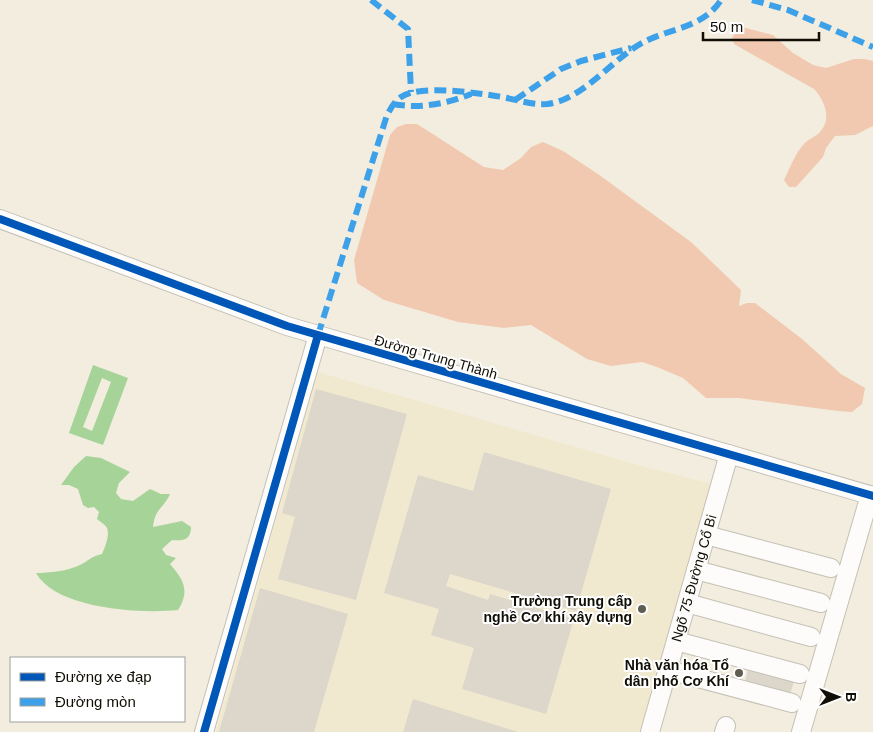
<svg xmlns="http://www.w3.org/2000/svg" width="873" height="732" viewBox="0 0 873 732" font-family="Helvetica,sans-serif">
  <style>
    .built { fill: #f1e9cf }
    .green { fill: #f1c9b0 }
    .water { fill: #a6d398; fill-rule: evenodd }
    .building { fill: #dcd6cb }
    .lines { fill: none; stroke-linecap: round; stroke-linejoin: round }
    .minor-casing { stroke: #c4c0b5; stroke-width: 20 }
    .minor { stroke: #fdfcfa; stroke-width: 18 }
    .quiet { stroke: #3da1e9; stroke-width: 6; stroke-dasharray: 12 6; stroke-linecap: butt }
    .cycleway-casing { stroke: #fff; stroke-width: 11 }
    .cycleway { stroke: #0057b8; stroke-width: 8 }
    .poi-dot { fill: #5f5c51; stroke: #fff; stroke-width: 2 }
    .labels { text-anchor: middle; stroke-width: 4; stroke-linejoin: round; paint-order: stroke }
    .street-label { font-size: 14px; fill: #100e05; stroke: #fff }
    .poi-label { font-size: 14px; font-weight: bold; fill: #100e05; stroke: #fff; text-anchor: end }
  </style>
  <rect width="100%" height="100%" fill="#f2edde"/>
  <!-- built -->
  <path class="built" d="M318,372L645,467L716,485L647,732H216Z"/>
  <!-- green -->
  <path class="green" d="M742,27L773,35L793,53L813,65L826,68L854,59H865L873,61V126L855,135L835,136L826,148L823,157L796,187H789L784,180C790,168 795,153 805,143C809,139 814,137 818,134C833,120 825,101 814,89L734,44L732,38L736,31Z
    M406,124H417L484,167L503,170L521,158L531,147L543,142L563,151L598,174L691,242L741,290L739,306L747,303H755L802,339L841,374L865,388L862,404L852,412L838,411L739,398H706L683,378L657,367L642,362L611,366L587,359L531,325L504,328L458,322L384,300L357,283L354,260L390,135L397,127Z"/>
  <!-- water -->
  <path class="water" d="M93,365L128,378L103,445L69,433ZM102,378L111,382L92,431L83,427Z
    M86,456L101,458L130,472L119,483L116,493L121,499L133,501L150,489L161,494H170C164,508 155,508 153,527L182,521L191,527C191,540 183,541 172,540L162,549L166,555L176,558L170,564C184,580 190,591 178,610C141,614 56,609 36,573C49,573 68,571 80,565C88,561 92,556 102,554C105,547 110,535 107,528C105,524 100,522 97,519L99,512L94,507L88,508L83,505L78,489L69,485H61L74,467Z"/>
  <!-- building -->
  <path class="building" d="M316,389L407,414L356,600L278,579L295,517L282,513Z
    M484,452L611,489L576,611L450,574L446,586L488,600L490,594L574,619L546,714L462,689L474,648L431,635L439,609L384,593L418,475L473,491Z
    M260,588L348,614L314,732H219Z
    M749,665L795,678L789,698L744,685Z
    M413,699L518,732H403Z"/>
  <g class="lines">
    <defs>
      <g id="minor">
        <path d="M0,219L287,326L873,496"/>
        <path d="M706,535L831,568"/>
        <path d="M696,570L821,603"/>
        <path d="M687,603L811,637"/>
        <path d="M676,641L800,674"/>
        <path d="M668,670L792,703"/>
        <path d="M204,732L318,335"/>
        <path id="s1" d="M650,732L729,454"/>
        <path d="M724,732L726,726"/>
        <path d="M801,732L870,495"/>
      </g>
    </defs>
    <!-- minor casing -->
    <use href="#minor" class="minor-casing"/>
    <!-- minor -->
    <use href="#minor" class="minor"/>
    <!-- quiet -->
    <path class="quiet" d="M371,0L408,29L411,92
      M752,0L788,10L873,47
      M515,100L561,69L581,61L631,48
      M393,104C419,109 446,104 471,94
      M318,335L387,115C391,108 394,102 401,97C420,84 479,93 502,97C518,100 531,105 547,104C584,100 614,56 646,41C672,28 704,27 721,0"/>
    <defs>
      <path id="cycleway" d="M0,219L287,326L873,496
        M204,732L318,335"/>
    </defs>
    <!-- cycleway casing -->
    <use href="#cycleway" class="cycleway-casing"/>
    <!-- cycleway -->
    <use href="#cycleway" class="cycleway"/>
  </g>
  <!-- markers -->
  <g class="poi-dot">
    <circle cx="642" cy="609" r="5"/>
    <circle cx="739" cy="673" r="5"/>
  </g>
  <g class="labels">
    <!-- street labels -->
    <g class="street-label">
      <text transform="translate(436 357) rotate(16)" y="5">Đường Trung Thành</text>
      <text dy="5" stroke="none"><textPath href="#s1" startOffset="160">Ngõ 75 Đường Cổ Bi</textPath></text>
    </g>
    <!-- poi labels -->
    <g class="poi-label">
      <text x="632" y="606">Trường Trung cấp<tspan x="632" dy="16">nghề Cơ khí xây dựng</tspan></text>
      <text x="729" y="670">Nhà văn hóa Tổ<tspan x="729" dy="16">dân phố Cơ Khí</tspan></text>
    </g>
  </g>
  <!-- legend -->
  <rect x="10" y="657" width="175" height="65" fill="#ffffff" stroke="#9f9f9b"/>
  <rect x="20" y="673" width="25" height="8" fill="#0057b8" stroke="#9f9f9b"/>
  <text x="55" y="682" font-size="15" fill="#100e05">Đường xe đạp</text>
  <rect x="20" y="698" width="25" height="8" fill="#3da1e9" stroke="#9f9f9b"/>
  <text x="55" y="707" font-size="15" fill="#100e05">Đường mòn</text>
  <!-- north arrow -->
  <g transform="translate(838 697) rotate(90)" stroke="#ffffff" stroke-width="4" paint-order="stroke">
  <path d="M0-4L9 19L0 12L-9 19Z" fill="#100e05"/>
  <text y="-8" font-size="14" font-weight="bold" text-anchor="middle" fill="#100e05">B</text>
  </g>
  <!-- scale -->
  <path d="M703 32v8h116v-8" fill="none" stroke="#100e05" stroke-width="2.5"/>
  <text x="710" y="32" font-size="15" fill="#100e05" stroke="#ffffff" stroke-width="4" paint-order="stroke">50 m</text>
</svg>
